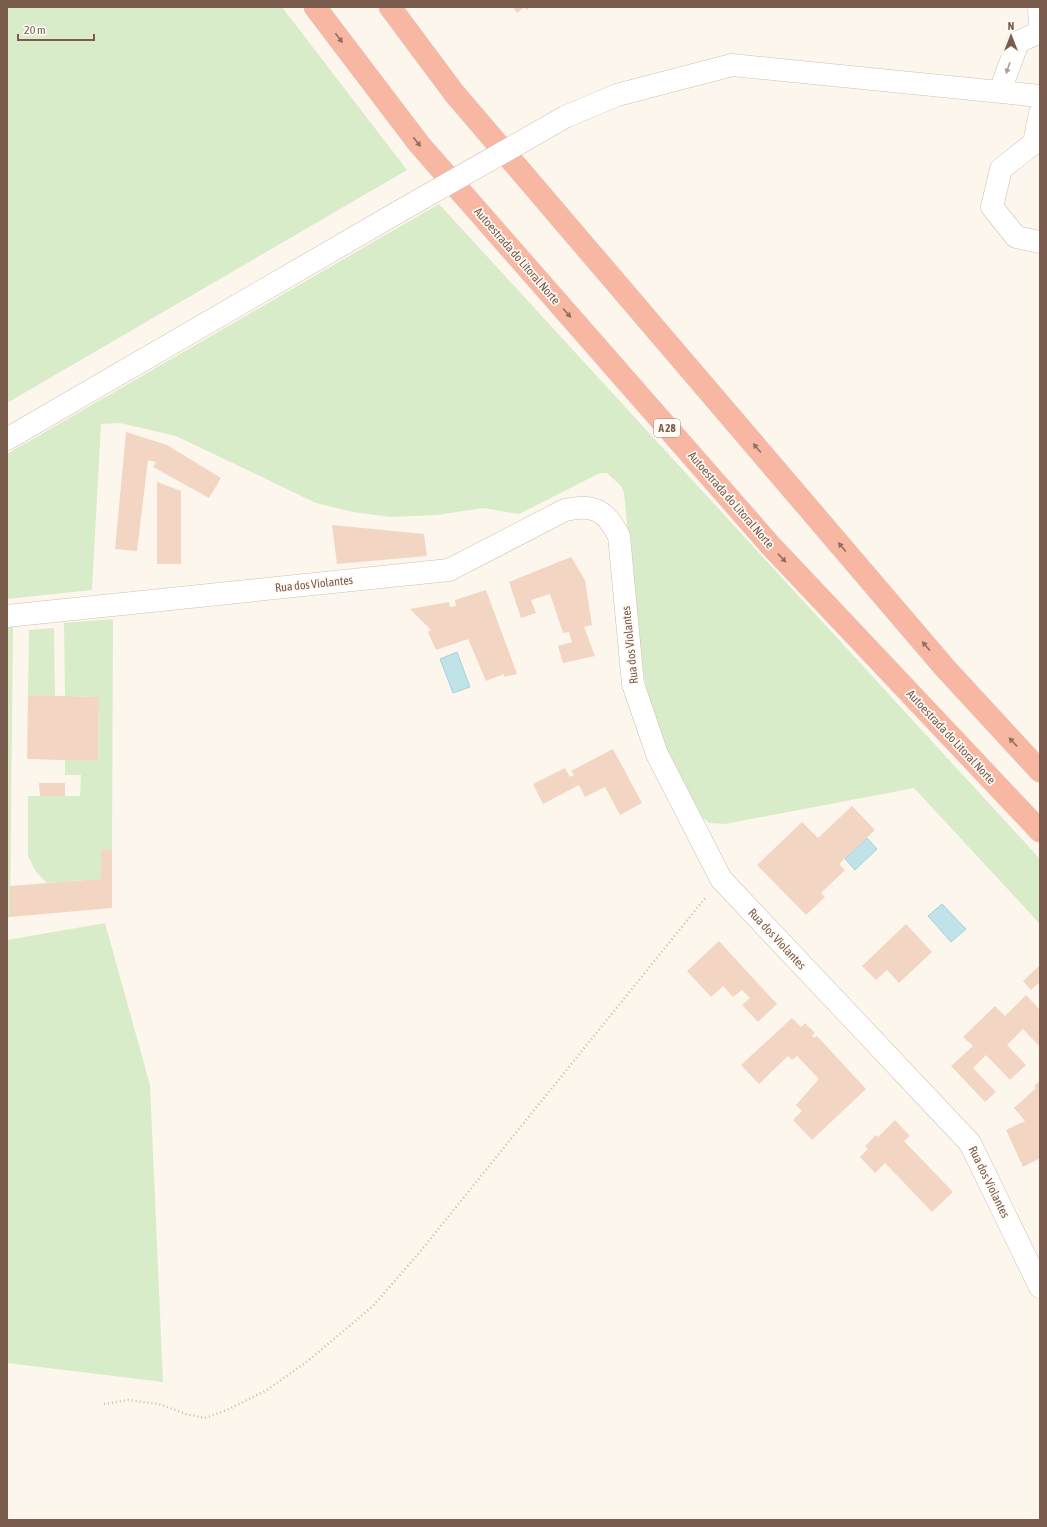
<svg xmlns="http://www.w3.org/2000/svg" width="1047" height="1527" viewBox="0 0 1047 1527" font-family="'Asap Condensed',sans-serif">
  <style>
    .green { fill: #d8ecc9 }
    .water { fill: #bfe3e8; stroke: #a5d3da }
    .building { fill: #f3d5c3 }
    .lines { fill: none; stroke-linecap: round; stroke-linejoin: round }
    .minor-casing { stroke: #d1beb0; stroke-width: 23 }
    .highway-casing { stroke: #dad1cd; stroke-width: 23 }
    .path { stroke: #d9b8a5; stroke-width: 2.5; stroke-dasharray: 1 3; stroke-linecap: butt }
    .minor { stroke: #fff; stroke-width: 22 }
    .highway { stroke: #f7b7a3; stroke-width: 22 }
    .minor-bridge-casing { stroke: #d1beb0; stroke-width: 23; stroke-linecap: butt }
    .minor-bridge { stroke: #fff; stroke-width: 22 }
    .oneway { fill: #936e5e }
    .oneway2 { fill: #af9d94 }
    .labels { text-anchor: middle; stroke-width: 3.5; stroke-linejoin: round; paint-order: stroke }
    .shield { fill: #fffaf3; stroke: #a28b7f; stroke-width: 1 }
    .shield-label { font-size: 11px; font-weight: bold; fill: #7a5c4d }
    .street-label { font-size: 12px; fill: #7a5c4d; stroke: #fffaf3 }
  </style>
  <rect width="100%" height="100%" fill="#fdf6ec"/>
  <!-- green -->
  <path class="green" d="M7,7H282L407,170L7,403Z
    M439,204L1040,859V924L914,788L725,824L709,823L702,817L664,743L647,692L640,654L624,493L621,486L607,473H600L519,514L483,508L437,515L391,517L353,512L316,503L176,436L120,423L101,424L92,590L7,599V454Z
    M113,619L112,850L101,849V879L47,883L36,872L28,856V796H80L81,775H65V760L98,761L99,697L65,696L64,623Z
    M7,627H13L10,917L7,918Z
    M54,628L55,696L28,695L29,630Z
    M105,923L150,1085L163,1382L7,1363V940Z"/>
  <!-- water -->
  <path class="water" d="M457,652L470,687L453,693L440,659Z
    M867,838L877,849L855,870L845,859Z
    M942,904L966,929L951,942L928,916Z"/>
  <!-- building -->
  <path class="building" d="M513,7H530L527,10L525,7L517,13Z
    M126,432L167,445L221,478L209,498L153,467L156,462L148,460L137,551L115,549Z
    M157,482L181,491V564H157Z
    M332,525L424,534L427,556L337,564Z
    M571,557L585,580L592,625L584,627L595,656L563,663L558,646L572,642L569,632L563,633L550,594L531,600L536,613L521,618L509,582Z
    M486,590L517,674L504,677V674L486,681L468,639L436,650L428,632L431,630L410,609L449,602L450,607L456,606L455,600Z
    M28,695L99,697L98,761L27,759Z
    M613,749L642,803L620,815L605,787L585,797L579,785L543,804L533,784L565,768L570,777L574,775L571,771Z
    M39,783H65V796H40Z
    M852,806L875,830L839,864L845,870L821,893L825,897L806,915L757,865L802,822L818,838Z
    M101,849L112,850V908L10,917V886L101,879Z
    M906,924L932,952L899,983L887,970L876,980L862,966Z
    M719,941L777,1004L758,1022L742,1005L750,998L742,990L733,997L723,986L711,997L687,971Z
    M1040,965V982L1031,990L1023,981Z
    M1026,995L1040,1010V1047L1023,1029L1007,1045L1026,1065L1010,1080L986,1055L973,1068L996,1092L985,1102L951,1066L973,1046L963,1037L995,1006L1005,1016Z
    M792,1018L801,1027L805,1023L815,1033L812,1035L814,1038L817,1036L866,1089L812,1140L793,1120L802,1111L796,1105L819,1079L797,1056L792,1060L788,1056L759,1084L741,1065Z
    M1040,1081V1158L1023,1167L1006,1130L1025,1121L1014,1108L1036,1088L1034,1086Z
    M895,1120L910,1136L904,1141L953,1192L932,1212L885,1163L875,1173L860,1157L868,1149L865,1146L876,1135L878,1137Z"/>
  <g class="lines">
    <defs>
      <path id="minor" d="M1039,7L1040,32
        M1000,91L1018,42L1040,32
        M1040,113L1034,143L1001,169L992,207L1016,237L1040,242
        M565,117L617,95L732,65L1040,96
        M7,439L400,211
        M7,616L449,570L565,510C594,503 606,511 619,536L633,684L657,754L721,879L970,1143L1040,1287"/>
      <path id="highway" d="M315,7L419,144L771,546L1040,831
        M390,7L454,93L945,668L1040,771"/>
    </defs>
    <!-- minor casing -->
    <use href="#minor" class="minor-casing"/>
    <!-- highway casing -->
    <use href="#highway" class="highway-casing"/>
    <!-- path -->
    <path class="path" d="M104,1404L128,1400L159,1404L186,1414L205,1418L227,1410L267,1390L309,1360L373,1306L419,1253L706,897"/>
    <!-- minor -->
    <use href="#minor" class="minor"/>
    <!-- highway -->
    <use href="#highway" class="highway"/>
    <defs>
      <path id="minor-bridge" d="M400,211L565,117"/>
    </defs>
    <!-- minor-bridge casing -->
    <use href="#minor-bridge" class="minor-bridge-casing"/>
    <!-- minor-bridge -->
    <use href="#minor-bridge" class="minor-bridge"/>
  </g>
  <!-- one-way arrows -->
  <defs><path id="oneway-solid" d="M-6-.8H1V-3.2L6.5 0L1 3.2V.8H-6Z"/></defs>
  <g class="oneway">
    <use href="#oneway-solid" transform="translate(339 38) rotate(53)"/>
    <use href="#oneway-solid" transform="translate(417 142) rotate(52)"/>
    <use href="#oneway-solid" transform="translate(567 313) rotate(49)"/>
    <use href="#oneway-solid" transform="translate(757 448) rotate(-130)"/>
    <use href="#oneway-solid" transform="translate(842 547) rotate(-130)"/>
    <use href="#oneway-solid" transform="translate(782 558) rotate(47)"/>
    <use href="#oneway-solid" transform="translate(926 646) rotate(-130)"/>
    <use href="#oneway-solid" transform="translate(1013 742) rotate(-133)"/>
  </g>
  <use class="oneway2" href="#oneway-solid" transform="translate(1008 68) rotate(109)"/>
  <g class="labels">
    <!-- shield labels -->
    <rect class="shield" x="654" y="419" width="26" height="18" rx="3"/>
    <g class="shield-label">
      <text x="667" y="432">A 28</text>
    </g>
    <!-- street labels -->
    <g class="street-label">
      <text transform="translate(517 256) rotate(49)" y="4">Autoestrada do Litoral Norte</text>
      <text transform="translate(731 500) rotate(49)" y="4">Autoestrada do Litoral Norte</text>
      <text transform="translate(314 584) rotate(-6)" y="4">Rua dos Violantes</text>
      <text transform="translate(630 645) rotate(-96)" y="4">Rua dos Violantes</text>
      <text transform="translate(951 737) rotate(47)" y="4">Autoestrada do Litoral Norte</text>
      <text transform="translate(777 939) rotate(47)" y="4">Rua dos Violantes</text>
      <text transform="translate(989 1182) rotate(64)" y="4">Rua dos Violantes</text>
    </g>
  </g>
  <!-- border -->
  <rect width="1047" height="1527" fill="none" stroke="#7a5c4d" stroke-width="16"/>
  <!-- north arrow -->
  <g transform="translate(1011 36)" stroke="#fffaf3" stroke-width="3" paint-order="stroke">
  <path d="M0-3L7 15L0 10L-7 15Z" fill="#7a5c4d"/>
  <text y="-6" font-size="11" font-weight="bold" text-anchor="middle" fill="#7a5c4d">N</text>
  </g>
  <!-- scale -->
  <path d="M18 34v6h76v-6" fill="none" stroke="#7a5c4d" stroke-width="2"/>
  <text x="24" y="34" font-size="12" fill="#7a5c4d" stroke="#fffaf3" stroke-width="3" paint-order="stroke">20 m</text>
</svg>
